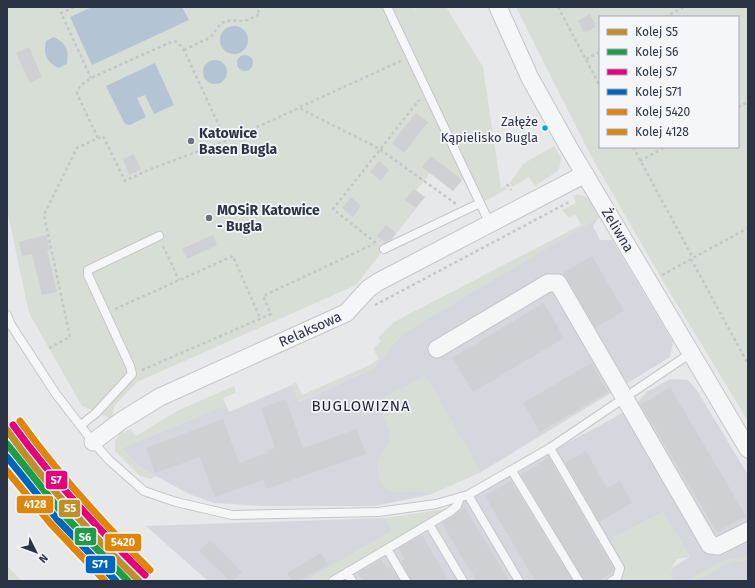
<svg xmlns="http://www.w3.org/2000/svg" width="755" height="588" viewBox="0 0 755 588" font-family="'Fira Sans',sans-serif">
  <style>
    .built { fill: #d4d7dd }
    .green { fill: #d6ded6; fill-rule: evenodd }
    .water { fill: #b4c4d5 }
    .building { fill: #ced0d3 }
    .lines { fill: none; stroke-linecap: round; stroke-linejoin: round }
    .service-casing { stroke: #c4c6c8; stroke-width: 10 }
    .minor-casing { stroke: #c4c6c8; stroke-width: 19 }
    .path { stroke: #c5c6ca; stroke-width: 2.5; stroke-dasharray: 3 3; stroke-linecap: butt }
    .service { stroke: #f5f6f7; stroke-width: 8 }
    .minor { stroke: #f5f6f7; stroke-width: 17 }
    .rail-1-casing { stroke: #f4f6f9; stroke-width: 10 }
    .rail-2-casing { stroke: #f4f6f9; stroke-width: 10 }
    .rail-3-casing { stroke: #f4f6f9; stroke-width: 10 }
    .rail-4-casing { stroke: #f4f6f9; stroke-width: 10 }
    .rail-5-casing { stroke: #f4f6f9; stroke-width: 10 }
    .rail-6-casing { stroke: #f4f6f9; stroke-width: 10 }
    .rail-1 { stroke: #bd902a; stroke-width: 7 }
    .rail-2 { stroke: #1f9b4a; stroke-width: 7 }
    .rail-3 { stroke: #e5007d; stroke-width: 7 }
    .rail-4 { stroke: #0065bd; stroke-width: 7 }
    .rail-5 { stroke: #df860a; stroke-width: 7 }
    .rail-6 { stroke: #df860a; stroke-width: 7 }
    .bus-dot { fill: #00a9ce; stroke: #f4f6f9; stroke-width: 1.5 }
    .poi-dot { fill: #6c737f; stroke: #f4f6f9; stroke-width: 1.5 }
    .labels { text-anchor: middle; stroke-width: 3.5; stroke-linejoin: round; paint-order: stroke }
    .bus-label { font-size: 13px; fill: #2b3445; stroke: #f4f6f9; text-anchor: end }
    .poi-label { font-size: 14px; font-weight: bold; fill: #2b3445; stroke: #f4f6f9; text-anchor: start }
    .street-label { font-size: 14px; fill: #2b3445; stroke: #f4f6f9 }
    .neighbourhood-label { font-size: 15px; letter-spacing: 1px; fill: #1d2536; stroke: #f4f6f9 }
    .line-badge { stroke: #f4f6f9; stroke-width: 1.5 }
    .badge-label { font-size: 11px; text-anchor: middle; font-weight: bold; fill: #fff }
  </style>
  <rect width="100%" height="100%" fill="#e6e8ea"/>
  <!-- built -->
  <path class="built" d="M599,217L593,226L600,240H612L673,342L670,357L481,472L429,495L374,506H264L214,503L189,494L138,466L122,448L226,405L229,412L292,385L299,402L374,368L402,334Z
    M670,379L688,380L698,392L748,475V581H674L671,575L672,568L690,557L663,512L611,539L627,568L605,581H325L465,498L610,420L635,405L647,392Z
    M385,518L392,531L305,581H208L146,526Z"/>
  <!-- green -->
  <path class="green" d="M7,7H413L418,14L414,7H446L483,67L501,188L505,186L507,189L483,202L472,176L462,180L453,191L430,173L416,191L425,197L356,285L137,382L114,406L112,419L82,406L29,313L7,209Z
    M516,7H748V421L660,276L591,156ZM600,17H738V147H600Z
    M554,146L561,158L559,170L535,186L529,177L512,187L510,183L523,164Z
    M573,195C589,193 593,204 601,216L402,334L374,368L298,402L292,384L296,382L302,395L370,365L379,359L373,349L381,341L378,338L394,322L581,225L576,215L568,217L562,210L576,203Z
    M425,374L481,472L429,495C416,486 397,498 385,488C375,478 375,466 381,454C384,449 389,445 390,439C392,426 375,412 382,402C390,389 412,387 425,374Z
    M234,386L236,393L223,398L226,405L122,448L138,466L156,476L151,479L140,476L115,451V442L121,430L124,433L130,429L136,436L179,410Z
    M450,508L324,581H305L392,531L385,518Z
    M663,512L690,557L677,559C671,567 669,572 674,581H616L623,570L627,568L611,539Z
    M748,555V559L725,565L697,581H686L721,561Z
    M7,566L22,581H7Z"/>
  <!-- water -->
  <path class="water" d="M92,7H182L189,20L92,65L70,17Z
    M220 40a14 14 0 1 1 28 0a14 14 0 1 1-28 0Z
    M54,37C67,44 69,50 67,64L58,68C46,61 43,54 46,41Z
    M237 63a8 8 0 1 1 16 0a8 8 0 1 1-16 0Z
    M203 72a12 12 0 1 1 24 0a12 12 0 1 1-24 0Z
    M155,63L174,105L154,114L145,95L137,98L146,117L130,125L125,124L106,86Z"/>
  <!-- building -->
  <path class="building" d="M590,14L596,26L585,33L578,21Z
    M29,47L42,77L30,83L16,53Z
    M416,113L428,122L404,153L392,143Z
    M134,154L141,170L129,175L123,159Z
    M431,156L462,180L453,191L422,167Z
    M379,161L389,170L381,181L370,172Z
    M414,189L425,197L416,208L405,200Z
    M351,197L361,206L353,217L342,208Z
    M386,225L396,233L392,239L385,242L377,236Z
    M46,235L50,250H47L57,292L42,295L32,254L22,256L19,242Z
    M213,235L217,245L187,259L182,249Z
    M592,256L624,311L595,328L563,273Z
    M544,303L564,338L473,392L452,358Z
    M591,363L608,392L540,432L523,403Z
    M670,387L746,516L717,532L641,405Z
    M286,399L303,448L357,429L366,454L266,489L263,480L215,497L200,457L155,473L146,448L223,419L239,463L268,453L267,451L275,448L261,408Z
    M586,451L607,488L620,481L632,503L599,522L565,463Z
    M549,458L614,569L613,572L599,581H584L521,475Z
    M511,481L573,581H535L485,496Z
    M465,508L496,559L509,581H477L461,556L442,523Z
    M422,535L443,571L449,581H411L401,561L405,559L399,548Z
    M210,540L242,572L233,581H230L199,551Z
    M321,553L328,565L299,581H292L287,573Z
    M381,559L387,569L391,567L400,581H363L358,573Z"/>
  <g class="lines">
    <defs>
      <path id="service" d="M387,7L490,224
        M384,249L480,203
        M7,315L11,325L56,394L93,442L109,460L144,491L176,502L232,515L378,512L436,504L468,495L550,448L691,353
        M81,425L96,413L132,374L130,366L88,275V270L159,236
        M550,448L620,568L617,578L612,581
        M512,471L579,581
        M468,495L519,581
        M429,524L463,581
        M387,549L406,581
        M347,572L352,581
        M333,581L451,511L457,506L460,497"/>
      <path id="minor" d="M498,7L530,78L568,146L748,449
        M437,349L548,283H558L710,545L718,546L748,531
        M93,442L121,421L160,397L346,313L368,289L378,282L585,174"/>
    </defs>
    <!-- service casing -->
    <use href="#service" class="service-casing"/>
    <!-- minor casing -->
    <use href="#minor" class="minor-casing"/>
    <!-- path -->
    <path class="path" d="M74,7L61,13L91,78
      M558,7L600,86
      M665,17L684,7
      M184,50L211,37L221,23L231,20L245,21L260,14L256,7
      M586,59L600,52
      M300,107L401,61
      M738,107L748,102
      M98,138L77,94L80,86L91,78L173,41L177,42L184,50L226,141
      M633,147L693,258
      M640,161L665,147
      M507,184L511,190
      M376,243L333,209L419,100
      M163,246L179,280
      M691,259L748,364
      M662,275L748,228
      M375,305L571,201
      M115,309L233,256L260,318
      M49,348L70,337L44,215L77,148L103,136L125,181L148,170L226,141L299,108L378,148L456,204
      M142,370L271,314L263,296L374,244"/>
    <!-- service -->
    <use href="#service" class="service"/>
    <!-- minor -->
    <use href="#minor" class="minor"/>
    <defs>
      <path id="rail-1" d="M7,430C46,485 91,534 139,581"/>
      <path id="rail-2" d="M7,444L63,514L128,581"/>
      <path id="rail-3" d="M13,425C53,480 97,528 145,575"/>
      <path id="rail-4" d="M7,457L57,519L116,581"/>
      <path id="rail-5" d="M20,421C59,475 103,523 150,570"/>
      <path id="rail-6" d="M7,471L51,524L105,581"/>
    </defs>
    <!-- rail-1 casing -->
    <use href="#rail-1" class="rail-1-casing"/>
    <!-- rail-2 casing -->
    <use href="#rail-2" class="rail-2-casing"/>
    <!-- rail-3 casing -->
    <use href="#rail-3" class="rail-3-casing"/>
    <!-- rail-4 casing -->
    <use href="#rail-4" class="rail-4-casing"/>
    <!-- rail-5 casing -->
    <use href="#rail-5" class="rail-5-casing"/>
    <!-- rail-6 casing -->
    <use href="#rail-6" class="rail-6-casing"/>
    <!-- rail-1 -->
    <use href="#rail-1" class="rail-1"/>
    <!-- rail-2 -->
    <use href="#rail-2" class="rail-2"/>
    <!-- rail-3 -->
    <use href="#rail-3" class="rail-3"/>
    <!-- rail-4 -->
    <use href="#rail-4" class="rail-4"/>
    <!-- rail-5 -->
    <use href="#rail-5" class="rail-5"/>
    <!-- rail-6 -->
    <use href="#rail-6" class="rail-6"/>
  </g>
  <!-- markers -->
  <circle class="bus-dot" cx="545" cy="128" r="3.5"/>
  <g class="poi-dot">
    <circle cx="191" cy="141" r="4"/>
    <circle cx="209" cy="218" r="4"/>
  </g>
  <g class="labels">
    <!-- bus labels -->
    <g class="bus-label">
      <text x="538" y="126">Załęże<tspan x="538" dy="16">Kąpielisko Bugla</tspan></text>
    </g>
    <!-- poi labels -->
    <g class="poi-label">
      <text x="199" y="138">Katowice<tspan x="199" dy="16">Basen Bugla</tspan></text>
      <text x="217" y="215">MOSiR Katowice<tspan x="217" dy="16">- Bugla</tspan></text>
    </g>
    <!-- street labels -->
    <g class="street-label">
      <text transform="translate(618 230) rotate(59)" y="5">Żeliwna</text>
      <text transform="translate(310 329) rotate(-24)" y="5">Relaksowa</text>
    </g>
    <!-- neighbourhood labels -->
    <g class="neighbourhood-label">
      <text x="361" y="411">BUGLOWIZNA</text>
    </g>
  </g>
  <g class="line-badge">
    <rect x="45" y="470" width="23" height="20" rx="4" fill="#e5007d"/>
    <rect x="16" y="495" width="38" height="19" rx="4" fill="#df860a"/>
    <rect x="58" y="499" width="23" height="19" rx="4" fill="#bd902a"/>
    <rect x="74" y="527" width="23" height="19" rx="4" fill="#1f9b4a"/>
    <rect x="104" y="533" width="38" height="19" rx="4" fill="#df860a"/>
    <rect x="85" y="555" width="31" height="19" rx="4" fill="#0065bd"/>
  </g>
  <g class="badge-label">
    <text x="56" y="484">S7</text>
    <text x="35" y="508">4128</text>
    <text x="70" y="512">S5</text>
    <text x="85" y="541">S6</text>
    <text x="123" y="546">5420</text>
    <text x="100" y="568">S71</text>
  </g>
  <!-- border -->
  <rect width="755" height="588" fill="none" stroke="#2b3445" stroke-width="16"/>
  <!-- legend -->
  <rect x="599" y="16" width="140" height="132" fill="#f4f6f9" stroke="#a4a8b1"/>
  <rect x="607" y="29" width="20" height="6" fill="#bd902a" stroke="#a4a8b1"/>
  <text x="635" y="36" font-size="12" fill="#2b3445">Kolej S5</text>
  <rect x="607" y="49" width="20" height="6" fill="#1f9b4a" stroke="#a4a8b1"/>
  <text x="635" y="56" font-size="12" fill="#2b3445">Kolej S6</text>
  <rect x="607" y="69" width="20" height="6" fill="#e5007d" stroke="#a4a8b1"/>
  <text x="635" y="76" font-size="12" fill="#2b3445">Kolej S7</text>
  <rect x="607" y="89" width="20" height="6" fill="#0065bd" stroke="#a4a8b1"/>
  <text x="635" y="96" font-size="12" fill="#2b3445">Kolej S71</text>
  <rect x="607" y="109" width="20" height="6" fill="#df860a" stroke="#a4a8b1"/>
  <text x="635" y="116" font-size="12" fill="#2b3445">Kolej 5420</text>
  <rect x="607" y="129" width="20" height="6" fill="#df860a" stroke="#a4a8b1"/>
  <text x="635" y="136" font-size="12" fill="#2b3445">Kolej 4128</text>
  <!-- north arrow -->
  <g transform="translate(36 552) rotate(132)" stroke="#f4f6f9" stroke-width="3" paint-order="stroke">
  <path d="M0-3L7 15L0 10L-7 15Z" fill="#2b3445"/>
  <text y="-6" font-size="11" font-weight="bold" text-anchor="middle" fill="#2b3445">N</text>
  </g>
</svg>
